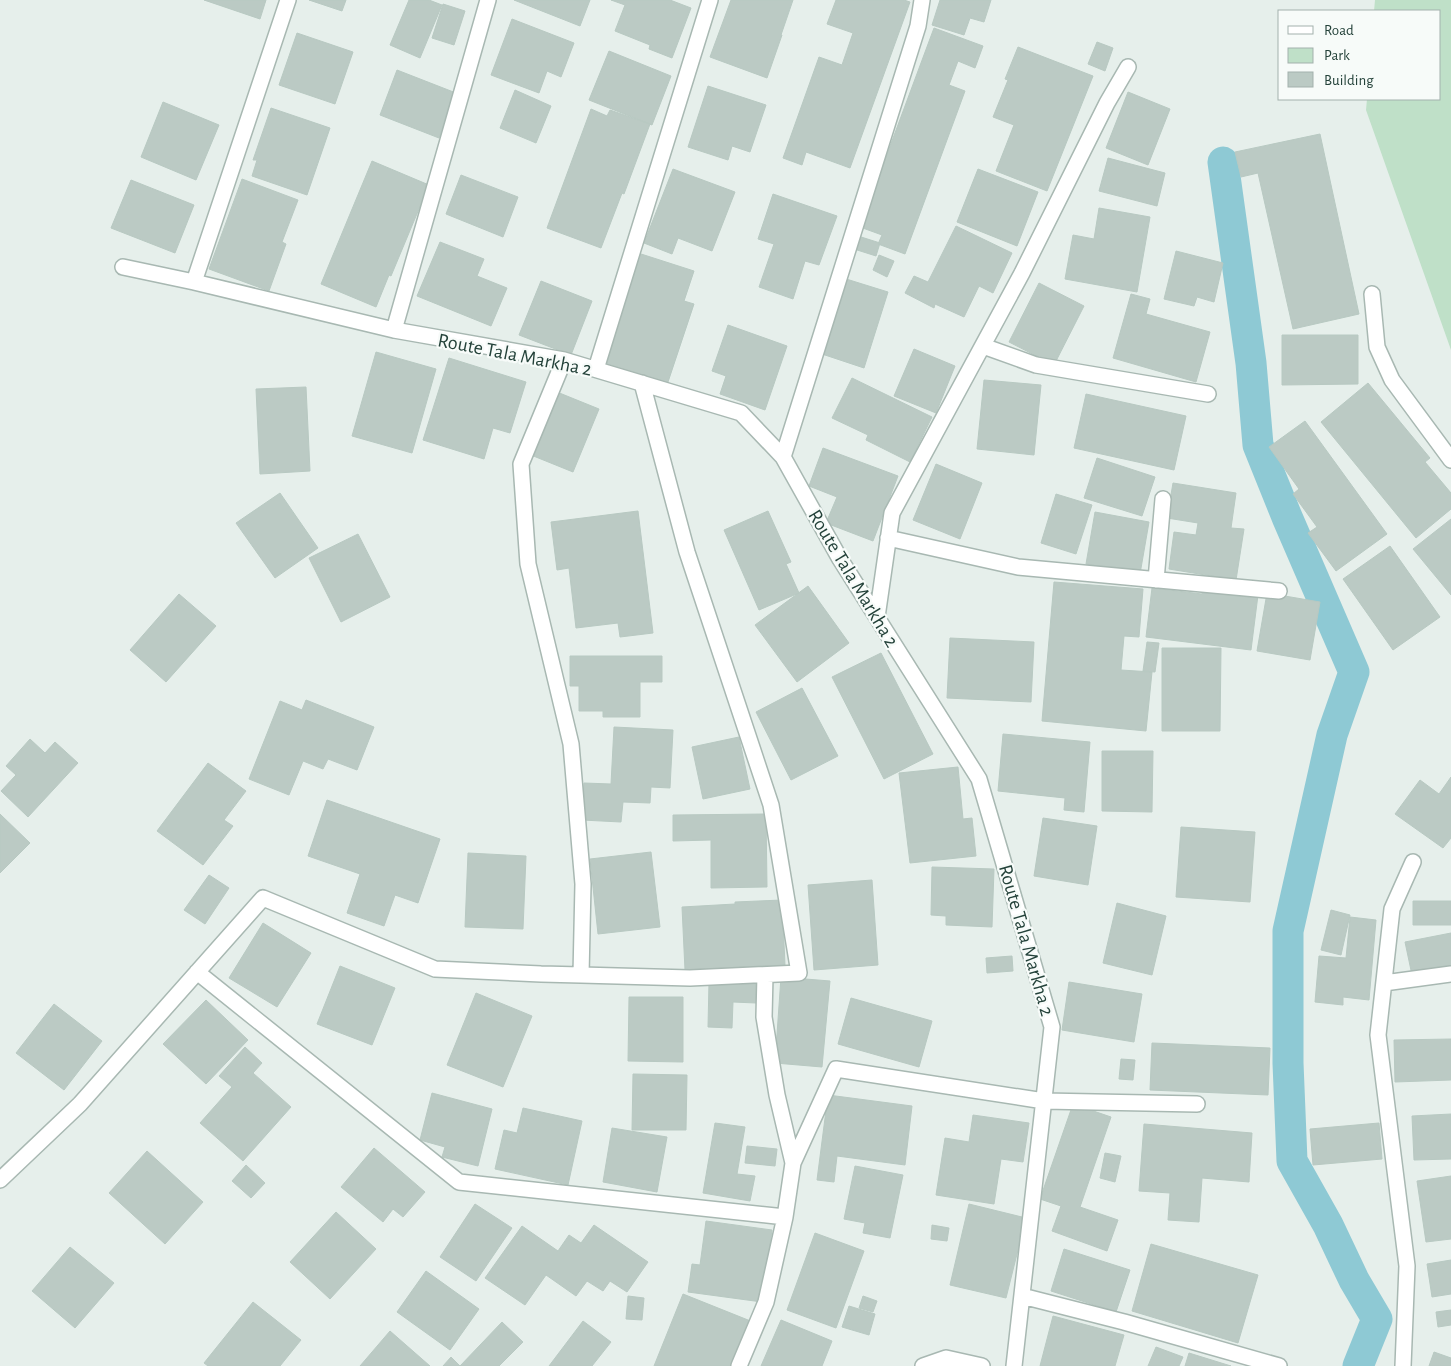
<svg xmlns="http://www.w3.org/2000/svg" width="1451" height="1366" viewBox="0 0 1451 1366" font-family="'Alegreya Sans',sans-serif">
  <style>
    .green { fill: #bfe0c8 }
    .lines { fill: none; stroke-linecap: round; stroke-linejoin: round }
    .canal { stroke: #8ec9d4; stroke-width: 31 }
    .building { fill: #bbcac4; stroke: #b8c9c2 }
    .street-casing { stroke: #a8b8b2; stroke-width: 18 }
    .street { stroke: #fff; stroke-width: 15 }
    .labels { text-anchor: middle; stroke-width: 4.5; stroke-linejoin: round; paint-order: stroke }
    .street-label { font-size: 20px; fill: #24423a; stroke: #f7fbf9 }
  </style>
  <rect width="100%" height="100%" fill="#e6efeb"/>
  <!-- green -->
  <path class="green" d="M1375,0H1451V350L1366,110L1367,99H1440V11H1374Z"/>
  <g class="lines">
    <!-- canal -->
    <path class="canal" d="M1223,162L1251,363L1258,445L1287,517L1354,672L1332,735L1288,931V1063L1292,1161L1328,1225L1354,1280L1377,1319L1358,1366"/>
  </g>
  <!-- building -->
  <path class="building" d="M204,0H266L260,19Z
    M309,0H346L342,11Z
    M409,0H429L442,5L420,58L390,45Z
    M514,0H590L580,26Z
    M611,0H670L691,8L672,58L649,49L650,45L615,31L625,5Z
    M731,0H793L781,35H782L767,78L710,57Z
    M836,0H904L910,2L850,168L806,152L802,165L783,158L819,57L842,65L853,33L827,24Z
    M940,0H991L984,22L970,18L964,35L932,25Z
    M443,4L465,11L454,45L432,38Z
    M512,19L574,43L561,77L547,71L539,93L491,75Z
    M934,28L983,46L975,68L958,61L949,85L965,91L905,254L878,244L882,235L860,227Z
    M297,33L353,52L335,104L279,85Z
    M1097,42L1113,48L1105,71L1088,64Z
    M1018,47L1093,76L1047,191L996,171L1014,125L993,117L1008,80L1005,79Z
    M609,51L671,76L652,125L589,100Z
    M397,70L456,93L439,138L380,115Z
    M708,86L766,105L750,152L732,146L728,160L688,147Z
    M515,90L551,106L536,143L500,128Z
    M1128,92L1170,109L1148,165L1106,148Z
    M163,102L219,125L196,180L141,157Z
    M271,108L330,128L307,195L252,176L257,160H253Z
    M591,109L607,116L610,110L650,124L624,194L622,193L601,248L547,228Z
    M1320,134L1359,314L1293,329L1258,173L1241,177L1235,152Z
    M1108,158L1165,173L1157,206L1099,191Z
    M372,161L429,185L391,276L389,275L376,307L321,284Z
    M673,169L735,192L712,251L678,238L672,254L644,243Z
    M978,169L1038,192L1017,246L957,222Z
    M461,175L518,197L503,237L446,214Z
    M242,179L298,200L282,242L286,244L269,291L209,269Z
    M131,180L194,205L175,253L111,228Z
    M773,194L837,216L819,265L805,261L793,299L759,287L774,244L758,239Z
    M1099,208L1150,217L1137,292L1065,279L1073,235L1094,239Z
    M956,226L1012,253L993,293L979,286L964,317L935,304L934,308L905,293L914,276L928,282Z
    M858,236L880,243L876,256L854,249Z
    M440,242L484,259L477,276L507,288L491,326L417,296Z
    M1176,251L1223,263L1214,302L1197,297L1194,306L1164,299Z
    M638,253L694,271L684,301L694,304L667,385L602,363Z
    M879,255L894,261L887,277L873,270Z
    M843,278L888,292L864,368L819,353Z
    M541,281L592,301L571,355L519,335Z
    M1039,283L1084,306L1054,365L1009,342Z
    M1131,294L1150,299L1146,314L1210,332L1196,382L1113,358Z
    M728,325L787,346L765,410L720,394L726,376L712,371Z
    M1282,335H1358V384L1282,385Z
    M914,349L955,366L936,413L894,396Z
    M376,352L436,369L412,453L352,436Z
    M449,358L526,382L510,433L493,428L484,459L423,440Z
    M852,378L932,417L910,462L866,440L868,435L832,418Z
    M984,380L1041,385L1034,455L977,449Z
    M1368,383L1430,458L1425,462L1451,493V509L1416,538L1321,422Z
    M306,387L310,471L260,474L256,389Z
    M557,392L599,409L573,472L531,455Z
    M1086,394L1186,416L1174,470L1074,448Z
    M1305,421L1387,534L1336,571L1308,533L1317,527L1293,494L1299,489L1269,447Z
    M823,448L898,476L873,541L826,523L837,497L809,486Z
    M1097,458L1155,477L1142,516L1084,498Z
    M936,464L982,483L960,539L913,520Z
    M1173,483L1236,493L1231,528L1244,529L1236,580L1169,569L1174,532L1196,535L1198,523L1167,518Z
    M280,493L318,548L275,578L236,523Z
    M1056,494L1092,505L1076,554L1041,543Z
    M638,511L653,633L620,637L618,623L576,628L569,568L557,570L551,522Z
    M768,511L791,562L786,564L799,593L759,610L724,530Z
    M1095,512L1149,522L1140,574L1086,564Z
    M1451,519V595L1413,549Z
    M358,534L390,597L341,622L309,558Z
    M1390,546L1440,617L1393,650L1343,579Z
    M1054,582L1143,589L1139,637L1124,636L1121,670L1152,672L1146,731L1042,721Z
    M808,586L849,643L797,682L755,625Z
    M1152,588L1202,594L1203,588L1258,595L1251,650L1146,637Z
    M1267,593L1320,602L1310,660L1257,651Z
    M179,594L216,626L166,682L130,650Z
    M950,638L1034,642L1031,702L947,698Z
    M1147,642L1159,643L1155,672L1143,671Z
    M1162,648H1221L1220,731H1162Z
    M881,653L933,754L884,779L832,677Z
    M570,656H662V682H640V717H603V711H579V686H570Z
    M802,688L838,756L791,780L756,712Z
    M306,700L374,727L357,770L328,759L323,769L303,761L289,795L249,779L280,701L302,710Z
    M614,727L673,730L670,788L651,787L650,803L623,802L621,822L582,820L584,783L611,784Z
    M1003,734L1090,742L1084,812L1064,810L1065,798L998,791Z
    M739,737L750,789L703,799L692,747Z
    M30,739L45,753L55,742L78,763L28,817L1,791L16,775L6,766Z
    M1102,751H1153L1152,812L1102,811Z
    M208,763L246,791L224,820L233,826L203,865L157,831Z
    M958,767L963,819L972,818L976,856L910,863L899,773Z
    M1451,777V838L1443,848L1395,814L1420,780L1439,794Z
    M327,800L440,839L418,903L395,895L384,926L347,913L360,874L308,856Z
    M0,814L30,843L0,873Z
    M766,814L767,887L711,888V840L673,841V815Z
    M1043,818L1097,826L1088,885L1034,876Z
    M1181,827L1255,832L1250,902L1176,897Z
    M651,852L660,927L598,934L590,859Z
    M468,853L526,856L523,929L465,927Z
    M932,867L994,869L992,927L946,925V916L931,915Z
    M209,875L229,888L205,924L184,910Z
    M872,880L878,965L814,970L808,885Z
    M782,900L785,965L685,970L682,907L735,904V902Z
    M1413,901H1451V925H1413Z
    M1117,903L1166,916L1152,975L1103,963Z
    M1331,910L1350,915L1341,955L1321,950Z
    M1350,917L1376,920L1369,1000L1343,997V1005L1315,1002L1319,956L1346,958Z
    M263,923L311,953L277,1007L229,978Z
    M1451,933V968L1412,975L1405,942Z
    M1012,956L1013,971L987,973L986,958Z
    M340,966L395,988L372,1045L317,1024Z
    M781,977L830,981L822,1067L775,1063Z
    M709,982L757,984L756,1003L733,1002L732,1028L708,1027Z
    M1069,982L1142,994L1134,1042L1062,1030Z
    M476,993L532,1016L503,1087L447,1065Z
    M629,997H683V1062L628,1061Z
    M851,998L932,1021L919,1067L838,1044Z
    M206,1000L248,1040L206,1084L163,1044Z
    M54,1004L102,1041L64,1090L16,1053Z
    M1451,1039V1080L1395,1082L1394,1040Z
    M1152,1043L1270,1048L1268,1095L1150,1090Z
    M245,1047L262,1063L253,1073L291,1107L243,1161L200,1123L232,1087L219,1076Z
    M1121,1059L1135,1060L1133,1080L1119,1079Z
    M633,1074L687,1075L686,1130H632Z
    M432,1093L492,1109L478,1166L442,1157L445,1147L420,1140Z
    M828,1095L912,1106L905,1165L837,1156L834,1182L817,1180Z
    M1073,1104L1111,1117L1080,1207L1118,1220L1107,1251L1052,1231L1061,1206L1040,1199Z
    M523,1108L582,1121L568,1185L495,1169L504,1130L517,1133Z
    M1451,1114V1159L1414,1160L1412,1116Z
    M973,1115L1029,1123L1023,1162L1001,1159L994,1204L936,1195L945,1138L969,1142Z
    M715,1123L745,1127L737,1174L755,1176L750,1201L703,1193Z
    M1379,1123L1382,1159L1313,1165L1310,1129Z
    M1144,1124L1252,1133L1249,1182L1202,1178L1199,1222L1168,1220L1170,1193L1139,1191Z
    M612,1128L667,1137L657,1192L603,1182Z
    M747,1146L777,1149L775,1166L745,1163Z
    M374,1148L425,1192L403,1217L393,1209L383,1222L341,1187Z
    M147,1151L203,1202L165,1244L109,1193Z
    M1105,1153L1121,1156L1115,1182L1100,1178Z
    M246,1165L265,1183L251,1198L232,1181Z
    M855,1166L903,1175L890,1238L863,1233L865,1223L844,1219Z
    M1451,1176V1239L1426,1242L1417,1181Z
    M475,1204L512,1228L476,1281L440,1257Z
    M969,1204L1026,1218L1006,1298L950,1285Z
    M336,1212L376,1249L330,1299L290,1262Z
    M706,1221L772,1230L762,1302L688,1292L692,1264L700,1265Z
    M594,1225L648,1262L627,1292L610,1281L603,1291L587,1281L576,1296L546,1275L525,1305L485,1278L522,1226L558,1251L569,1235L581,1243Z
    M932,1225L949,1228L947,1241L931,1239Z
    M815,1233L864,1251L836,1328L787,1310Z
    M1151,1244L1258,1275L1238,1343L1132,1311Z
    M70,1247L114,1283L75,1328L32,1291Z
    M1064,1249L1130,1270L1116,1312L1051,1291Z
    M1451,1260V1294L1432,1297L1427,1264Z
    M426,1271L479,1309L450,1350L397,1312Z
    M683,1294L753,1322L732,1366H654Z
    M628,1296L644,1298L642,1320L626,1319Z
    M863,1296L877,1301L873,1312L859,1308Z
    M253,1302L301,1340L280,1366H208L204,1363Z
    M849,1306L875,1314L869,1335L842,1327Z
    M1451,1310V1325L1438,1327L1436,1312Z
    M1053,1316L1124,1335L1115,1366H1040Z
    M781,1320L832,1341L822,1366H761Z
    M583,1321L611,1342L592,1366H549Z
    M502,1322L523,1342L499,1366H443L451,1357L460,1366Z
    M390,1331L430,1366H360Z
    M1156,1347L1183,1357L1179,1366H1148Z
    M1434,1352L1451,1358V1366H1429Z
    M1189,1353L1231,1366H1185Z"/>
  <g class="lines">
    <defs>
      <path id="street" d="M123,267L194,282L394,330L564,360L741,413L783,457L840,559L979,779L1052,1027L1014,1366
        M194,282L288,0
        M1372,294L1377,347L1392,380L1451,460
        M394,330L488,0
        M983,346L1036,365L1208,394
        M596,369L710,0
        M783,457L918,26L922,0
        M888,538L1018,567L1279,591
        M1156,580L1163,499
        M877,617L892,513L1022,273L1107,103L1128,67
        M197,972L459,1182L785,1217
        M581,975L690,978L799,973L771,805L687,552L642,383
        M765,975L764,1017L777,1095L793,1163
        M1384,983L1451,974
        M0,1180L80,1104L263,898L435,969L541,974L581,975L583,884L571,744L528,564L521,464L564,360
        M1022,1296L1124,1322L1279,1366
        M739,1366L766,1302L785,1217L793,1163L836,1069L1044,1101L1197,1104
        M923,1366L946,1358L982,1366
        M1403,1366L1407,1266L1378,1035L1392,909L1413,862"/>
    </defs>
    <!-- street casing -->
    <use href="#street" class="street-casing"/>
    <!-- street -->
    <use href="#street" class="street"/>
  </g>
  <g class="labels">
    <!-- street labels -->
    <g class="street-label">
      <text transform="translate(515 354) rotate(11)" y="7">Route Tala Markha 2</text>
      <text transform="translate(854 578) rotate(59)" y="7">Route Tala Markha 2</text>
      <text transform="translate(1027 940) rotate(74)" y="7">Route Tala Markha 2</text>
    </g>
  </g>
  <!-- legend -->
  <rect x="1278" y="10" width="162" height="90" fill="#f7fbf9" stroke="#a3b1ad"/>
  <rect x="1288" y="26" width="25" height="8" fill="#ffffff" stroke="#a3b1ad"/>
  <text x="1324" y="35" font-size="15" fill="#24423a">Road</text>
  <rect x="1288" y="48" width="25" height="15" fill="#bfe0c8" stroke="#a3b1ad"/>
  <text x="1324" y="60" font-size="15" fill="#24423a">Park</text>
  <rect x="1288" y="72" width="25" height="15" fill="#bbcac4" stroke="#a3b1ad"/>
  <text x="1324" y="85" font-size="15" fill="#24423a">Building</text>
</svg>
